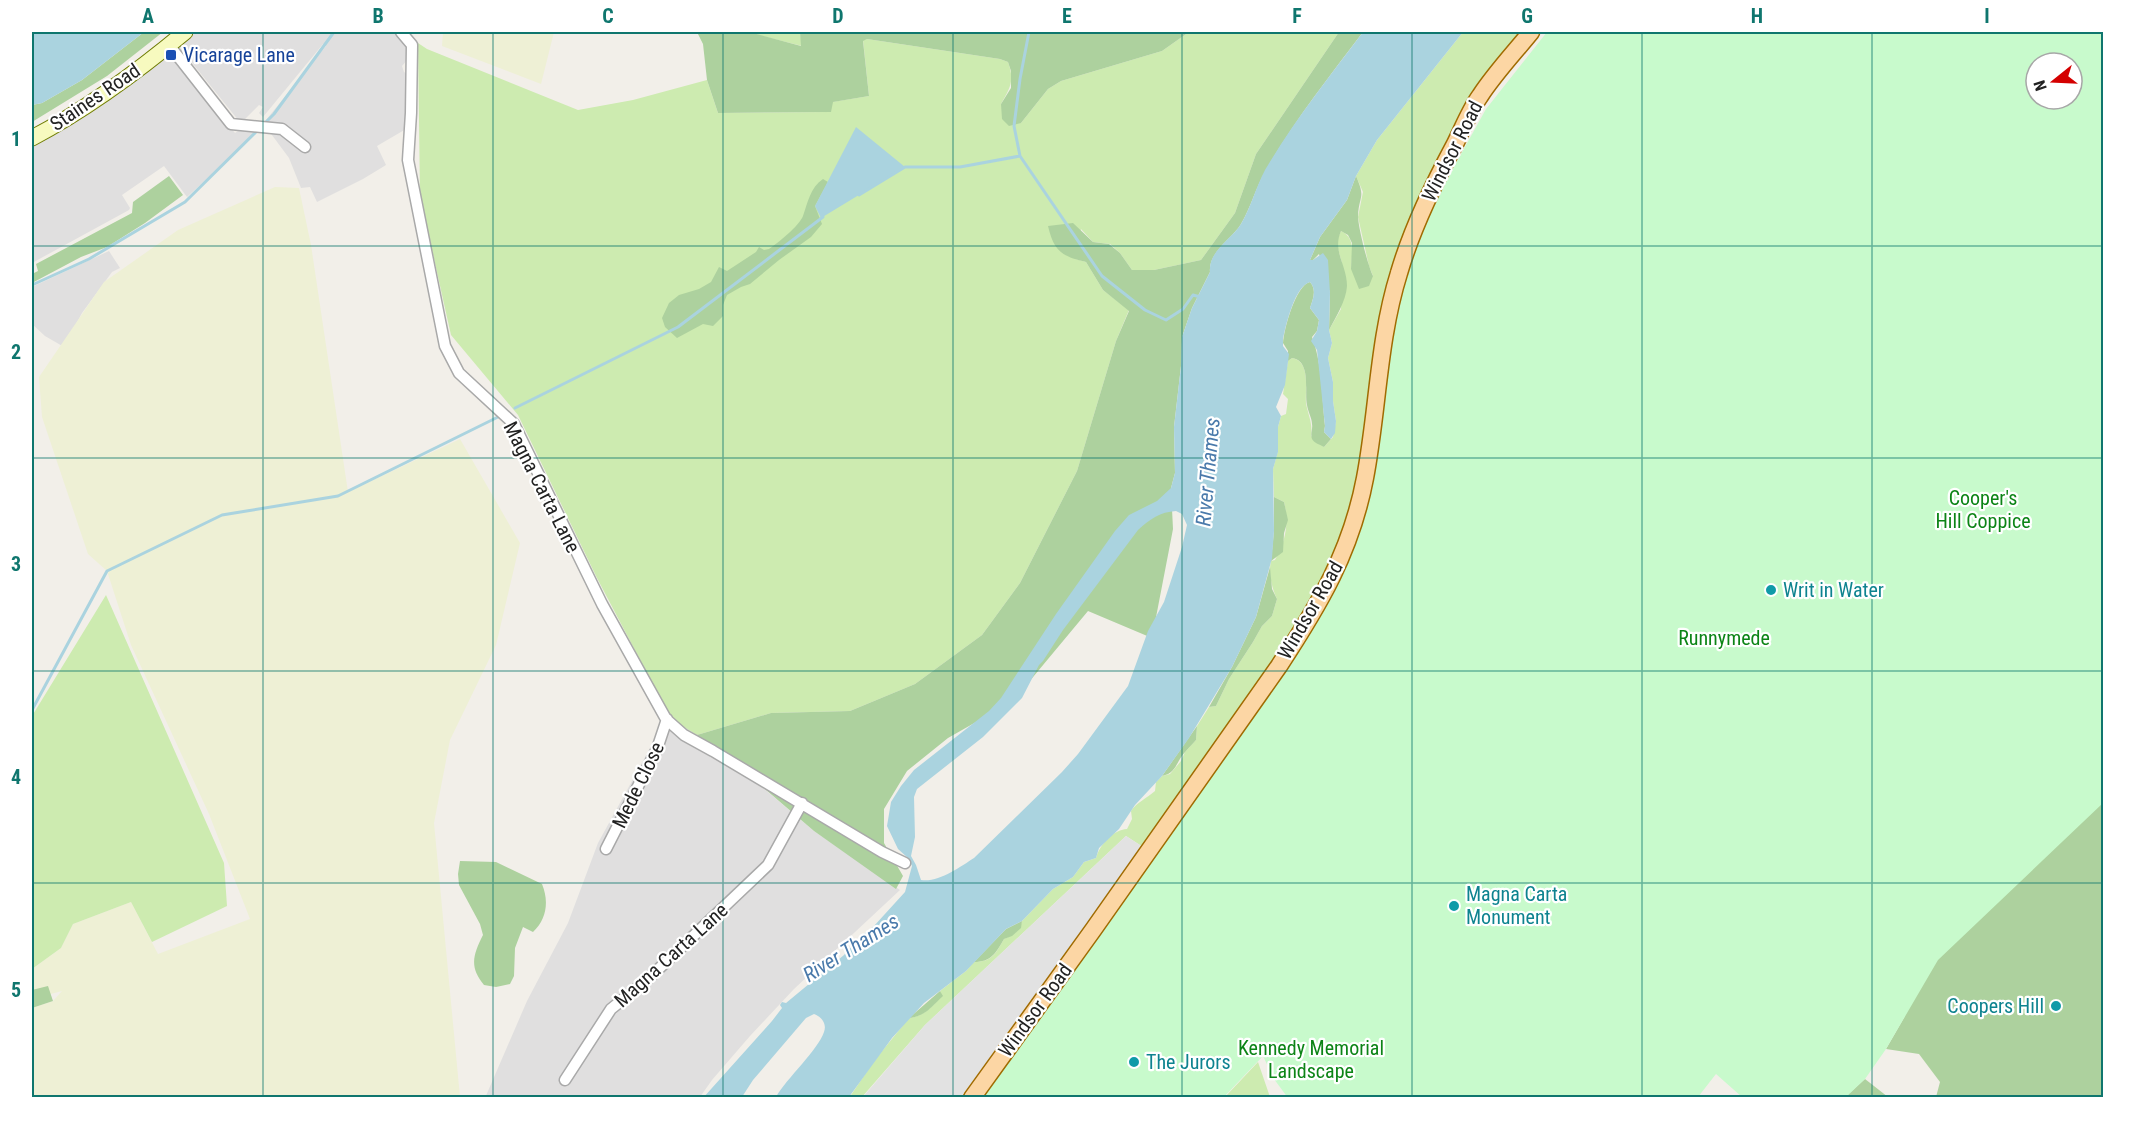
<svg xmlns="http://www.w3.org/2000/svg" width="2135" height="1129" viewBox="0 0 2135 1129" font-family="'Roboto Condensed',sans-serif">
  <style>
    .residential { fill: #e0dfdf }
    .farmland { fill: #eef0d5 }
    .grass { fill: #cdebb0 }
    .forest { fill: #add19e }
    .park { fill: #c8facc; fill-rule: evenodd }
    .parking { fill: #e2e2e2 }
    .water { fill: #aad3df; fill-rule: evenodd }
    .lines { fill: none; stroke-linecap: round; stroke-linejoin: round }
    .stream { stroke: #aad3df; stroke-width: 3 }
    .minor-casing { stroke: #a9a9a9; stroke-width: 13 }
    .secondary-casing { stroke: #707d05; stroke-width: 17 }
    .primary-casing { stroke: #a06b00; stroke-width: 19 }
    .minor { stroke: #fff; stroke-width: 10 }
    .secondary { stroke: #f7fabf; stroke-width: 15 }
    .primary { stroke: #fcd6a4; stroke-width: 16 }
    .grid { fill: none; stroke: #0f766e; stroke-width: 1.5; stroke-opacity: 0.55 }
    .transit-dot { fill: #1a4fb4; stroke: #fff; stroke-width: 2 }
    .culture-dot { fill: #0f9aa8; stroke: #fff; stroke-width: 2 }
    .labels { text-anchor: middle; stroke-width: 4.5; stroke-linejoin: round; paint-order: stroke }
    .transit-label { font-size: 20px; fill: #164399; stroke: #fff; text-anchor: start }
    .street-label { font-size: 20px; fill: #222; stroke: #fff }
    .park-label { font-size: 20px; fill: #0c8416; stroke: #fff }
    .culture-label { font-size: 20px; fill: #0d838f; stroke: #fff; text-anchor: start }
    .water-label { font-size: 21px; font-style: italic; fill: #4a7aab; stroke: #fff }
    .neatline { fill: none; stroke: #0f766e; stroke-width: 2 }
    .grid-label { font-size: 20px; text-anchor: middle; font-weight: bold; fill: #0f766e }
  </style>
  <rect width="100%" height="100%" fill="#f2efe9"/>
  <!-- residential -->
  <path class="residential" d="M189,32H397L407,44L410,57L402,66L404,72L410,76L406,129L377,146L386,165L363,179L317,202L310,187L301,188L289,158L266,127L270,123L266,120L326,46L323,44L263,117L259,113L263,107L259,105L243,121H239L176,43Z
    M172,50L210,103L235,133L251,122L262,123L239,149L187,197L164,166L122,195L130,208L129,210L32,263L34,270L32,272V144Z
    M109,251L120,268L112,272L82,313L64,347L45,336L32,324V287Z
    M673,712L814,831L900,890L794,989L750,1036L712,1080L700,1097L485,1098L527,1001L568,923L598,843L666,719Z"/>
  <!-- farmland -->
  <path class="farmland" d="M443,32H554L541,84L442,46Z
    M275,187L299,188L311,245L348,492L460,439L520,543L496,645L450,740L434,823L460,1097H32V1008L53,1001L62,991L32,999V969L61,948L73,924L131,902L158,954L250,919L209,814L131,645L107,571L88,554L42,417L39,377L104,282L178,230Z"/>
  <!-- grass -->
  <path class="grass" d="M749,32H800L802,46L750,33Z
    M1189,32H1339L1256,154L1235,213L1201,260L1154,270H1132L1120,253L1110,244L1093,242L1081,229L1076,259L1086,262L1103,290L1129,310L1116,341L1077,471L1020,583L982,635L915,684L850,711L771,713L697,735L671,719L597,578L518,415L451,335L420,196L418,43L427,49L578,110L633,100L707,80L718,113L830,112L832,102L869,96L863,40L867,39L1000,59L1008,62C1015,81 1010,88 1001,104L1021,123L1048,89L1061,81L1162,51Z
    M1463,32H1522L1461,116L1447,139L1410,219L1378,326L1371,367L1360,461L1352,503L1333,561L1297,630L1143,847L1126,836L925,1025L862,1097L849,1098L874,1061L909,1018C925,1016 932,1006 942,996L940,991L966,971L974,962C992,962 996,953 1004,939C1013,935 1020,931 1022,921L1053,889L1073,877L1084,862L1096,858C1100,844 1113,830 1127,829L1132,819L1131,811C1136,803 1147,798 1155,791L1156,782L1162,776L1170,774L1181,761L1185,752L1196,740L1197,726L1209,707L1216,706L1229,679L1253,642L1262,626L1272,616L1277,599C1272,588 1268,573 1271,561L1275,560C1286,540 1289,524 1284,502L1274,497L1273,469L1278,451V427L1281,416L1286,414L1288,399L1283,394L1288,361L1292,358C1311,361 1305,390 1306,403C1308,415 1313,423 1311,436L1324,447L1333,437L1336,421L1333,401V382L1328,358L1332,343L1329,330L1341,309L1342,263L1336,242L1341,231C1356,238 1352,254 1351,269L1373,276L1369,266L1358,217L1363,192L1356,176L1377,140Z
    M106,595L224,863L227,906L152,942L131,902L73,924L61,948L32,969V716Z
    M1258,1062L1270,1097H1225Z"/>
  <!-- forest -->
  <path class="forest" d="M144,32H163L107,76L32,122V105L42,103L82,80Z
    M697,32H749L801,46L800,32H1189L1162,51L1061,81L1048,89L1021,123L1009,126L1002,119L1001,104L1011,88V71L1008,62L1000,59L867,39L863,41L869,96L833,102L831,112L718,113L707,80L703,44Z
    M1339,32H1363C1329,77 1294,121 1266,170C1256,187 1251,207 1241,224C1232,239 1208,252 1210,272L1192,308L1182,337L1181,366L1174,427L1175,473L1171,488L1173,529L1152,638L1088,611L1013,701L948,738L907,771L884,809V843L903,876L896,889L814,831L752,778L714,751L697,735L771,713L850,711L915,684L982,635L1020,583L1077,471L1116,341L1129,311L1103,290L1086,262C1061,256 1054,251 1048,226L1073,223L1093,242L1109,244L1120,253L1132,270H1154L1201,260L1235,213L1256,154Z
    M2103,32V1097H1936L1940,1082L1919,1054L1886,1049L1905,1016L2036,99H2072V63Z
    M169,176L183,195L145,223L107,247L81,257L32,283V274L38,271L36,264L132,213L133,202Z
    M1356,176C1366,199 1359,195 1358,216C1358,227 1368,266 1373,276L1369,286L1359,289L1351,269L1352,243L1348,235L1341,231C1332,251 1347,265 1347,286C1346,301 1336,317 1329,330L1330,293L1319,254L1313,260H1310L1320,237L1347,200Z
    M823,179L828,182L815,206L822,224L811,237L779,260L750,284L741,287L727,295L723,305V316L713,326L703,324L677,338L665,327L662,318L669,303L679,295L699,289L711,282L719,267L727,271L756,252L759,247L764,250L769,249C778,243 799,226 803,216C808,202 810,188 823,179Z
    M1310,282C1317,290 1313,299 1310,308L1319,320L1317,331L1312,337C1322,363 1322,397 1325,426L1324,432L1331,439L1324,447C1319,444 1314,443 1312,439C1310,434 1313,429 1312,424C1312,418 1308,412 1307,405C1304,392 1312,361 1292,358L1288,361V351L1283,343C1284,328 1296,285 1310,282Z
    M1274,497L1284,502L1288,520L1284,533L1283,552L1271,561L1274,531Z
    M1270,567L1272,589L1277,599L1272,616L1262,626L1253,642L1229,679L1216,706L1209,707L1232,667L1256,617Z
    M1197,726L1196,740C1193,744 1189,747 1186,751C1176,761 1177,773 1162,776Z
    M460,861L496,862L542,884C549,901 547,919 533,932L523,927L515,948L514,976L510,984L496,987L484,985C469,967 473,955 483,935L480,924L459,885L458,874Z
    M1022,921L1021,928L1012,936L1004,939C996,953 991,962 974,962L1006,929Z
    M48,986L53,1001L32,1008V990Z
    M940,991L943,996C931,1007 926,1016 909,1018Z
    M1865,1079L1888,1097H1845Z"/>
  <!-- park -->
  <path class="park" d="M1547,32H2103V803L1938,960L1886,1049L1865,1079L1845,1098L1742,1097L1716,1074L1698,1097L1288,1098L1274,1079L1263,1056L1224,1097L978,1098L1253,711L1328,603L1353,547L1372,491L1395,320L1412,258L1431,208L1486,109ZM2036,63H2072V99H2036Z"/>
  <!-- parking -->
  <path class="parking" d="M1126,836L1143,847L961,1097L862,1098L925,1025Z"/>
  <!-- water -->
  <path class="water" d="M32,32H144L82,80L42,103L32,105Z
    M1363,32H1463L1377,140L1356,176L1347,200L1320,237L1310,260H1313L1323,253L1328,260L1330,293L1329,330L1332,343L1328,358L1333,382V401L1336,421L1335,433L1331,439L1324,432L1325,426L1317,350L1311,341L1317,331L1319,320L1310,308C1313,299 1317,290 1310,282C1295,286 1286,324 1283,339V346L1289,354L1285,385L1276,407L1281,416L1278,427V452L1273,469L1274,531L1272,558L1256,617L1232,667L1189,738L1162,776L1135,805L1119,829L1099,848L1096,858L1084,862L1073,877L1053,889L1022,921L1006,929L966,971L924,1003L892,1038L849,1097H776C787,1078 818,1050 824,1032C827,1024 822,1017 814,1014L806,1018L753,1080L742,1097L703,1098L772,1021L782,1008L780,1005L782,1002L786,1003L844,955L860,937L874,926L905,892L912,866L908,858L898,849L887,826L891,802L901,786L914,770L989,711L1001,698L1056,614L1115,531L1129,515L1157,501L1171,488L1175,473L1174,427L1181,366L1182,337L1192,308L1210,272C1208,251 1231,240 1241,224C1251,207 1256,187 1265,170C1294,121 1329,77 1363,32ZM1176,511L1182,514L1187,525L1182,547L1164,602L1148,631L1128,686L1078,754L1062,772L974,858C960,867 938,883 921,880L916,865L911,856L915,837L914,797L917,789L983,737L1022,698L1039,665L1043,661L1063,630L1138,530C1150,519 1160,512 1176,511Z
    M856,127L905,167L821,218L815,206Z"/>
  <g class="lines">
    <!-- stream -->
    <path class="stream" d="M265,123L274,114L334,32
      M1020,156L1014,126L1020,79L1029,32
      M859,195L905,167H960L1020,156L1102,276L1145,310L1166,320L1183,309L1193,295L1200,297
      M32,285L89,259L185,202L258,130
      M515,408L678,327L823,217
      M32,710L107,571L222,515L338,496L498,417"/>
    <defs>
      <path id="minor" d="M401,32L412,45L411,113L408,160L445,346L459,373L514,424L602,604L666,719L684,735L713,751L882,852L905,863
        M169,45L231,124L282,129L305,147
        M606,849L657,749L667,719
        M565,1080L611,1009L647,980L768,865L802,803"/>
      <path id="secondary" d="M32,138C87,109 137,72 185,32"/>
      <path id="primary" d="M972,1098L1093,930L1279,666C1319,605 1351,552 1365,478C1378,410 1378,340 1399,273C1412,228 1433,185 1455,144C1463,128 1470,110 1480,96C1495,73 1514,53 1531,32"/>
    </defs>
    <!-- minor casing -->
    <use href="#minor" class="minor-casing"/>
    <!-- secondary casing -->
    <use href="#secondary" class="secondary-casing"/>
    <!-- primary casing -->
    <use href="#primary" class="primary-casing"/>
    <!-- minor -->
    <use href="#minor" class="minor"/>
    <!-- secondary -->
    <use href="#secondary" class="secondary"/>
    <!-- primary -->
    <use href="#primary" class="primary"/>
  </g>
  <!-- grid -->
  <path class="grid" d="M263,32V1098M493,32V1098M723,32V1098M953,32V1098M1182,32V1098M1412,32V1098M1642,32V1098M1872,32V1098M32,246H2104M32,458H2104M32,671H2104M32,883H2104"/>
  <!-- markers -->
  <rect class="transit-dot" x="165" y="49" width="12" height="12" rx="3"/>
  <g class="culture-dot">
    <circle cx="1771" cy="590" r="6"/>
    <circle cx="1454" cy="906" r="6"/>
    <circle cx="2056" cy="1006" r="6"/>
    <circle cx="1134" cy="1062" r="6"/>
  </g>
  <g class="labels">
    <!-- transit labels -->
    <g class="transit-label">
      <text x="183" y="62">Vicarage Lane</text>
    </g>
    <!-- street labels -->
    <g class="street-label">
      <text transform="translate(95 97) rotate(-34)" y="7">Staines Road</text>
      <text transform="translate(1452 151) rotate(-63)" y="7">Windsor Road</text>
      <text transform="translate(542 487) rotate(63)" y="7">Magna Carta Lane</text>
      <text transform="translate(1310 610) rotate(-60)" y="7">Windsor Road</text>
      <text transform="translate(638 785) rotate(-64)" y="7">Mede Close</text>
      <text transform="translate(671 955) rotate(-42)" y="7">Magna Carta Lane</text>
      <text transform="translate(1035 1010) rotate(-54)" y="7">Windsor Road</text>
    </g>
    <!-- park labels -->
    <g class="park-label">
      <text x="1983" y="505">Cooper's<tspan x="1983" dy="23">Hill Coppice</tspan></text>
      <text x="1724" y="645">Runnymede</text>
      <text x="1311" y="1055">Kennedy Memorial<tspan x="1311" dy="23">Landscape</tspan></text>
    </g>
    <!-- culture labels -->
    <g class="culture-label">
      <text x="1783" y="597">Writ in Water</text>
      <text x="1466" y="901">Magna Carta<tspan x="1466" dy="23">Monument</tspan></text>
      <text x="2044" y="1013" text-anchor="end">Coopers Hill</text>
      <text x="1146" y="1069">The Jurors</text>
    </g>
    <!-- water labels -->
    <g class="water-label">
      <text transform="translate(1208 472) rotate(-85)" y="7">River Thames</text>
      <text transform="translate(851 948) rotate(-32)" y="7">River Thames</text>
    </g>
  </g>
  <!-- border -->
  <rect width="2135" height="1129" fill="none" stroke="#ffffff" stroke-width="66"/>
  <!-- north arrow -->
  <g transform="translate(2054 81) rotate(252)"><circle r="28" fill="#ffffff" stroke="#a7a7a7" stroke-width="1.5"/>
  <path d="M0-4.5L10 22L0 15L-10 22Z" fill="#d40000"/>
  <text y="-9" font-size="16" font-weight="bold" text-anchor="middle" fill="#222222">N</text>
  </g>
  <rect x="33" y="33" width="2069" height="1063" class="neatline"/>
  <g class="grid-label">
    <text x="148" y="23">A</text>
    <text x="378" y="23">B</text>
    <text x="608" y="23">C</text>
    <text x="838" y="23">D</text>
    <text x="1067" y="23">E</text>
    <text x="1297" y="23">F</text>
    <text x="1527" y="23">G</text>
    <text x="1757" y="23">H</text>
    <text x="1987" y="23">I</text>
    <text x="16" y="146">1</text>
    <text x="16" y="359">2</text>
    <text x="16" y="571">3</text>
    <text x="16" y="784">4</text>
    <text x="16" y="997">5</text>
  </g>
</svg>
